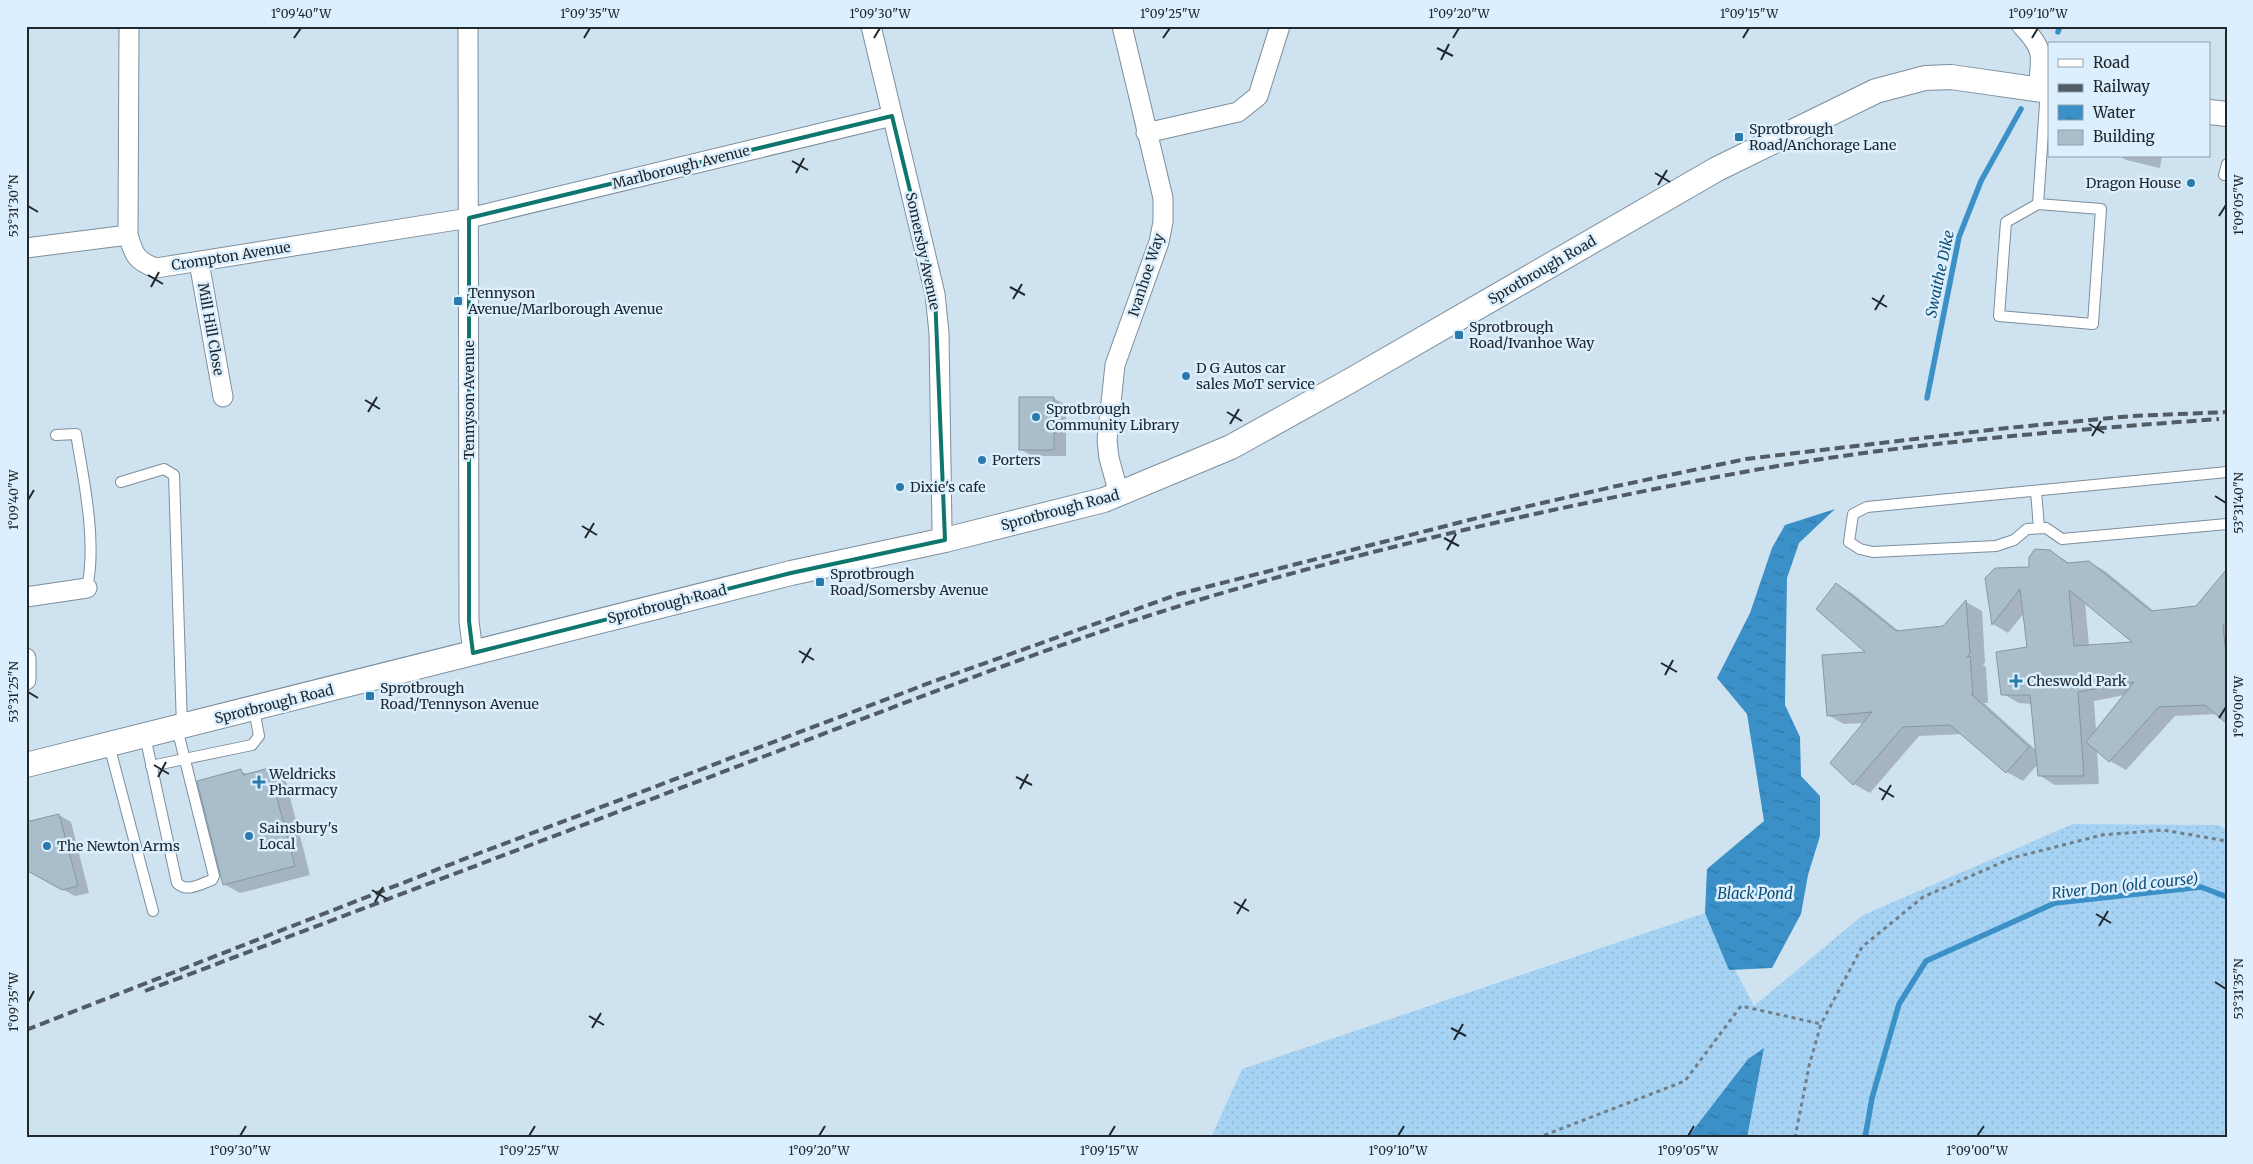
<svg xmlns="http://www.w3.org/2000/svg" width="2253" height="1164" viewBox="0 0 2253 1164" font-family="Merriweather,serif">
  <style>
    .grass { fill: url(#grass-dots) }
    .water { fill: url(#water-ripples) }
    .shadow { fill: #0003; fill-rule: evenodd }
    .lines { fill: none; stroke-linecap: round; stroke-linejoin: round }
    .stream { stroke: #3b90c7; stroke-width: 5.5 }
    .building { fill: #aabdcb; stroke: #8597a4; fill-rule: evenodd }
    .service-casing { stroke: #7d8e9c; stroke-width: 12 }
    .minor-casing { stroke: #7d8e9c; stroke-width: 21 }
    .tertiary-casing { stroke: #7d8e9c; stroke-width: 26 }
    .path { stroke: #727f88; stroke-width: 3; stroke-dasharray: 4 4; stroke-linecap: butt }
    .service { stroke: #fff; stroke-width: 10 }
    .minor { stroke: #fff; stroke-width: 19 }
    .tertiary { stroke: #fff; stroke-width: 24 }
    .rail { stroke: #515c64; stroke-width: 4; stroke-dasharray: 10 5; stroke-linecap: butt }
    .marked { fill: none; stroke: #0f766e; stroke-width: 4; stroke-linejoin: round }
    .ticks { fill: none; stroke: #20282d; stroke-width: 2 }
    .poi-dot { fill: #2a7aac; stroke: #dceffe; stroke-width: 2 }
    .labels { text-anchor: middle; stroke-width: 5; stroke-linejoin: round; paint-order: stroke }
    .poi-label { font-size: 14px; fill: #20282d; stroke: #dceffe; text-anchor: start }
    .street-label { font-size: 14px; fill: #20282d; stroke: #dceffe }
    .water-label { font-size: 15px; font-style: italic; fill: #0f4f75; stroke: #dceffe }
    .neatline { fill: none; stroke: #20282d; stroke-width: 2 }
    .ticks-label { font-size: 12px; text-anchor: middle; fill: #20282d }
  </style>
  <defs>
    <pattern id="grass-dots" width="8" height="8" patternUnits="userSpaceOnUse" patternTransform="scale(1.25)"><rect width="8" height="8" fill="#a6d3f3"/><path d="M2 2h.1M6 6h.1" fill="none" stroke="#8fb5d1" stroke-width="1.8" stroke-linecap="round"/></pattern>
    <pattern id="water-ripples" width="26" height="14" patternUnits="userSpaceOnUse" patternTransform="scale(1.25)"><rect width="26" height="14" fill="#3b90c7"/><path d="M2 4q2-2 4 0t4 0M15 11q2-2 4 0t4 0" fill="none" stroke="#3176a2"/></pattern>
  </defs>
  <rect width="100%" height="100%" fill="#cfe2f0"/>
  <!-- grass -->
  <path class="grass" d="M2073,824L2218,825L2227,829V1138H1747L1764,1048L1748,1059L1687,1138H1211L1242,1069L1705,913L1754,1006L1863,915Z"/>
  <!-- water -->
  <path class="water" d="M1835,509L1799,543L1787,578L1785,705L1800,737L1801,776L1820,796V836L1808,875L1801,914L1772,968L1729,970L1705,913L1707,869L1764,821L1747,714L1717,678L1750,613L1772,548L1785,525Z
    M1764,1048L1747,1138H1687L1748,1059Z"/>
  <!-- shadow -->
  <path class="shadow" d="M2120,156H2162L2160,168L2126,160Z
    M1053,398L1066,405V456H1032L1020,449Z
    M2050,551L2071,564L2089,562L2105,571L2155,612L2197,607L2227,571V722L2217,714L2175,716L2126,770L2110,761L2097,750L2099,784L2055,785L2039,775L2038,764L2023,781L2007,772L1962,734L1919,736L1870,793L1854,784L1831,763L1865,723L1844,724L1828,715L1868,653L1837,584L1853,594L1900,632L1943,627L1966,602L1982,611L1985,662L1983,665L1986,667L1988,703H1984L2037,751L2032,704L2019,703L2003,694L2028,648L2024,613L2008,633L1993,624L1987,579L2030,568ZM2085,601L2136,644L2089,646ZM2125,695L2096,731L2094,701Z
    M269,769L285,778L310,875L240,893L224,884L241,771L249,775Z
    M59,815L71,822L89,893L75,896L26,869Z"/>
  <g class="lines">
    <!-- stream -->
    <path class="stream" d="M2058,32L2060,26
      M1927,398L1959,237L1981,181L2021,109
      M1865,1138L1872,1098L1899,1004L1926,961L2055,903L2201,887L2227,897"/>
  </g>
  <!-- building -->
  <path class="building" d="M1019,397H1054V450H1019Z
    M2035,549L2050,550L2067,563L2089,561L2151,611L2196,606L2227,569V621L2223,626L2227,664V724L2205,705L2159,707L2109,762L2086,742L2134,682L2078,692L2084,776H2038L2030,695H2001L1996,652L2027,647L2020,589L1992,625L1985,578L1995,568L2029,567V557ZM2069,590L2132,642L2074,646Z
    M1836,583L1896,631L1943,626L1966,600L1970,653L1967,657L1970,656L1973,694H1971L2029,747L2006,773L1950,725L1903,727L1853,785L1830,763L1872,712L1827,716L1822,655L1865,652L1816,609Z
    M269,768L295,866L223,885L197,781L241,769L243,775Z
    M59,814L78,886L62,890L26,870V822Z"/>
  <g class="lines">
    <defs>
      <path id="service" d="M2224,175L2227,164
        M2038,204L2006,222L1999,316L2093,324L2101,209L2038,204L2046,90
        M56,435L76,434C84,481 97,542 87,588
        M2227,472L1867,507L1853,514L1849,542L1860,549L1873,552L1996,546L2014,540L2027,529L2046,528L2062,539L2227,524
        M121,482L164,469L174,475L182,727
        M2036,491L2039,528
        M145,736L177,883C187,893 200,884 212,880L214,876L177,728
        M109,745L153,911
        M151,766L252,745L259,736L254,709"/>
      <path id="minor" d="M129,26L128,235C134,255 136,261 156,268L469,218L892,116
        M468,26L469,621L473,653
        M871,26L935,294L939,333L942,529L945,540
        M2022,26C2046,51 2041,57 2038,89
        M1146,133L1238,112L1258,96L1280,26
        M26,248L128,235
        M199,262L223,397
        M1119,494L1109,458L1107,440L1115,365L1159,242L1163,222V198L1122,26
        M26,597L87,588
        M26,658V680"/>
      <path id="tertiary" d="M2209,112L2227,114
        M26,765L791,573L945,540L1104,500L1231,447L1348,382L1717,169L1876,91L1925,78L1951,77L2049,91"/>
    </defs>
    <!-- service casing -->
    <use href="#service" class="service-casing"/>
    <!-- minor casing -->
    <use href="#minor" class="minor-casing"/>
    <!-- tertiary casing -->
    <use href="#tertiary" class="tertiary-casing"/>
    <!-- path -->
    <path class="path" d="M1537,1138L1685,1081L1741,1006L1821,1024
      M1795,1138L1809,1066L1821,1024L1862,947L1923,897L2012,858L2102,835L2163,830L2227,841"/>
    <!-- service -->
    <use href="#service" class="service"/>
    <!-- minor -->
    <use href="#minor" class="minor"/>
    <!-- tertiary -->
    <use href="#tertiary" class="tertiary"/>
    <!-- rail -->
    <path class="rail" d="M145,991C352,913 559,834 765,756C921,697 1076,635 1236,589C1400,542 1566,505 1733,474C1893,444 2057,431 2219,419
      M26,1030L477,854L932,682L1179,594L1477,518L1612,487L1746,459L2007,428L2132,416L2227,412"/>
  </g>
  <!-- marked area -->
  <path class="marked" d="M892,116L935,294L945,540L791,573L473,653L469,621V218Z"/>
  <!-- ticks -->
  <path class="ticks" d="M294,38L301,28M584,38L590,28M874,38L880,28M1163,38L1170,28M1453,38L1459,28M1743,38L1749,28M2032,38L2038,28M1437,48L1453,56M1441,60L1449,44M792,161L808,170M796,173L804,158M1655,173L1670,182M1658,185L1667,170M28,206L38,212M2219,216L2226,205M148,275L163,284M151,287L159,272M1010,287L1025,295M1872,298L1887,307M1013,299L1022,284M1875,310L1884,295M365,400L380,409M368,412L377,397M1227,412L1242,421M1230,424L1239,409M2089,424L2104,433M2092,436L2101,421M2215,496L2226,503M28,500L34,490M582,526L597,535M585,538L594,523M1444,538L1459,546M1447,550L1456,534M799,651L814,660M802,663L811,648M1661,663L1677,672M1665,675L1673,660M28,692L38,698M2219,718L2226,707M154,765L169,774M158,777L166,762M1016,777L1032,785M1879,788L1894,797M1020,789L1028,774M1882,800L1891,785M372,890L387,899M375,902L383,887M1234,902L1249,911M1237,914L1246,899M2096,914L2111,923M2099,926L2108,911M2215,982L2226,989M28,1002L34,991M589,1016L604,1025M592,1028L601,1013M1451,1028L1466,1036M1454,1040L1463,1024M240,1136L246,1126M529,1136L535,1126M819,1136L825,1126M1109,1136L1115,1126M1398,1136L1404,1126M1688,1136L1694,1126M1977,1136L1984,1126"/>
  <!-- markers -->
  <g class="poi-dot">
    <rect x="1734" y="132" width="10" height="10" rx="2.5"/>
    <circle cx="2191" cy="183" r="5"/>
    <rect x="453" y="296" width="10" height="10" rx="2.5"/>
    <rect x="1454" y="330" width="10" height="10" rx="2.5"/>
    <circle cx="1186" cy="376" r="5"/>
    <circle cx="1036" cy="417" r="5"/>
    <circle cx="982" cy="460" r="5"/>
    <circle cx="900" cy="487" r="5"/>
    <rect x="815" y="577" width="10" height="10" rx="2.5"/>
    <path d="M2013.5 673.5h5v5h5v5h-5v5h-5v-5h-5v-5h5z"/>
    <rect x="365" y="691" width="10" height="10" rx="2.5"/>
    <path d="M256.5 774.5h5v5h5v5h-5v5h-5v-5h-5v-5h5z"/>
    <circle cx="249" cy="836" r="5"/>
    <circle cx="47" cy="846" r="5"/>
  </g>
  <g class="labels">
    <!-- poi labels -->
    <g class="poi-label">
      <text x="1749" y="134">Sprotbrough<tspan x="1749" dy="16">Road/Anchorage Lane</tspan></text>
      <text x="2181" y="188" text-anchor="end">Dragon House</text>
      <text x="468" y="298">Tennyson<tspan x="468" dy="16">Avenue/Marlborough Avenue</tspan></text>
      <text x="1469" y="332">Sprotbrough<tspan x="1469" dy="16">Road/Ivanhoe Way</tspan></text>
      <text x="1196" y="373">D G Autos car<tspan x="1196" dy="16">sales MoT service</tspan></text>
      <text x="1046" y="414">Sprotbrough<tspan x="1046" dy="16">Community Library</tspan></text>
      <text x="992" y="465">Porters</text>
      <text x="910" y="492">Dixie's cafe</text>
      <text x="830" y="579">Sprotbrough<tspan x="830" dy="16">Road/Somersby Avenue</tspan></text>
      <text x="2027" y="686">Cheswold Park</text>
      <text x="380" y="693">Sprotbrough<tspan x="380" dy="16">Road/Tennyson Avenue</tspan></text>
      <text x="269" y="779">Weldricks<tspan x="269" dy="16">Pharmacy</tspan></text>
      <text x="259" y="833">Sainsbury's<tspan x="259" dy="16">Local</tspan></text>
      <text x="57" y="851">The Newton Arms</text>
    </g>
    <!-- street labels -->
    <g class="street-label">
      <text transform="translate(681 167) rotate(-14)" y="5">Marlborough Avenue</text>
      <text transform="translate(923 251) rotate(78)" y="5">Somersby Avenue</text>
      <text transform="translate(231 256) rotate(-9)" y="5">Crompton Avenue</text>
      <text transform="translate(1542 270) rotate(-30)" y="5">Sprotbrough Road</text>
      <text transform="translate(1146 275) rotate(-72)" y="5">Ivanhoe Way</text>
      <text transform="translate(211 329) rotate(80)" y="5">Mill Hill Close</text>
      <text transform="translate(469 400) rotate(-90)" y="5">Tennyson Avenue</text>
      <text transform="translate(1060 510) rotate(-15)" y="5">Sprotbrough Road</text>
      <text transform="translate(667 604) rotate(-14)" y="5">Sprotbrough Road</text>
      <text transform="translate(274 704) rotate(-14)" y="5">Sprotbrough Road</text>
    </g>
    <!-- water labels -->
    <g class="water-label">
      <text transform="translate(1940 274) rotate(-78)" y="5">Swaithe Dike</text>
      <text transform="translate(2125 886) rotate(-6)" y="5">River Don (old course)</text>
      <text x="1755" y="899">Black Pond</text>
    </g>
  </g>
  <!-- border -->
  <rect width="2253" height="1164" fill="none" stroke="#dceffe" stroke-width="55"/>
  <!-- legend -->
  <rect x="2048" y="42" width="162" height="115" fill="#dceffe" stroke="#919faa"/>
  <rect x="2058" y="59" width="25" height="8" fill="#ffffff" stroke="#919faa"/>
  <text x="2093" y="68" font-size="15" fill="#20282d">Road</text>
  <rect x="2058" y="84" width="25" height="8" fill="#515c64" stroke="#919faa"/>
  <text x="2093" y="92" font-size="15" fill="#20282d">Railway</text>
  <rect x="2058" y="105" width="25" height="15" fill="url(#water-ripples)" stroke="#919faa"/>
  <text x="2093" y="118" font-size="15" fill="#20282d">Water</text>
  <rect x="2058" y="130" width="25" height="15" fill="#aabdcb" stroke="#919faa"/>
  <text x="2093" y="142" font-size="15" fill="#20282d">Building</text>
  <rect x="28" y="28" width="2198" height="1108" class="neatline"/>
  <g class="ticks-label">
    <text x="301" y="18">1°09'40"W</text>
    <text x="590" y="18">1°09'35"W</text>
    <text x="880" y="18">1°09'30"W</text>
    <text x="1170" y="18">1°09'25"W</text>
    <text x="1459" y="18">1°09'20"W</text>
    <text x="1749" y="18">1°09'15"W</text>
    <text x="2038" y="18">1°09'10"W</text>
    <text transform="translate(2239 205) rotate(-90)" y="4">1°09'05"W</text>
    <text transform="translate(14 206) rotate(-90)" y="4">53°31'30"N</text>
    <text transform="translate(14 500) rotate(-90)" y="4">1°09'40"W</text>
    <text transform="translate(2239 503) rotate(-90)" y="4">53°31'40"N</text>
    <text transform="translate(14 692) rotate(-90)" y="4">53°31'25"N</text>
    <text transform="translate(2239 707) rotate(-90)" y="4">1°09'00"W</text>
    <text transform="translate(2239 989) rotate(-90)" y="4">53°31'35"N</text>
    <text transform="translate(14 1002) rotate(-90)" y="4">1°09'35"W</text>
    <text x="240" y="1155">1°09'30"W</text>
    <text x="529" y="1155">1°09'25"W</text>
    <text x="819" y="1155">1°09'20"W</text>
    <text x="1109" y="1155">1°09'15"W</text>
    <text x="1398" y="1155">1°09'10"W</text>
    <text x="1688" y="1155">1°09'05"W</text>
    <text x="1977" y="1155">1°09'00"W</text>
  </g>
</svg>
